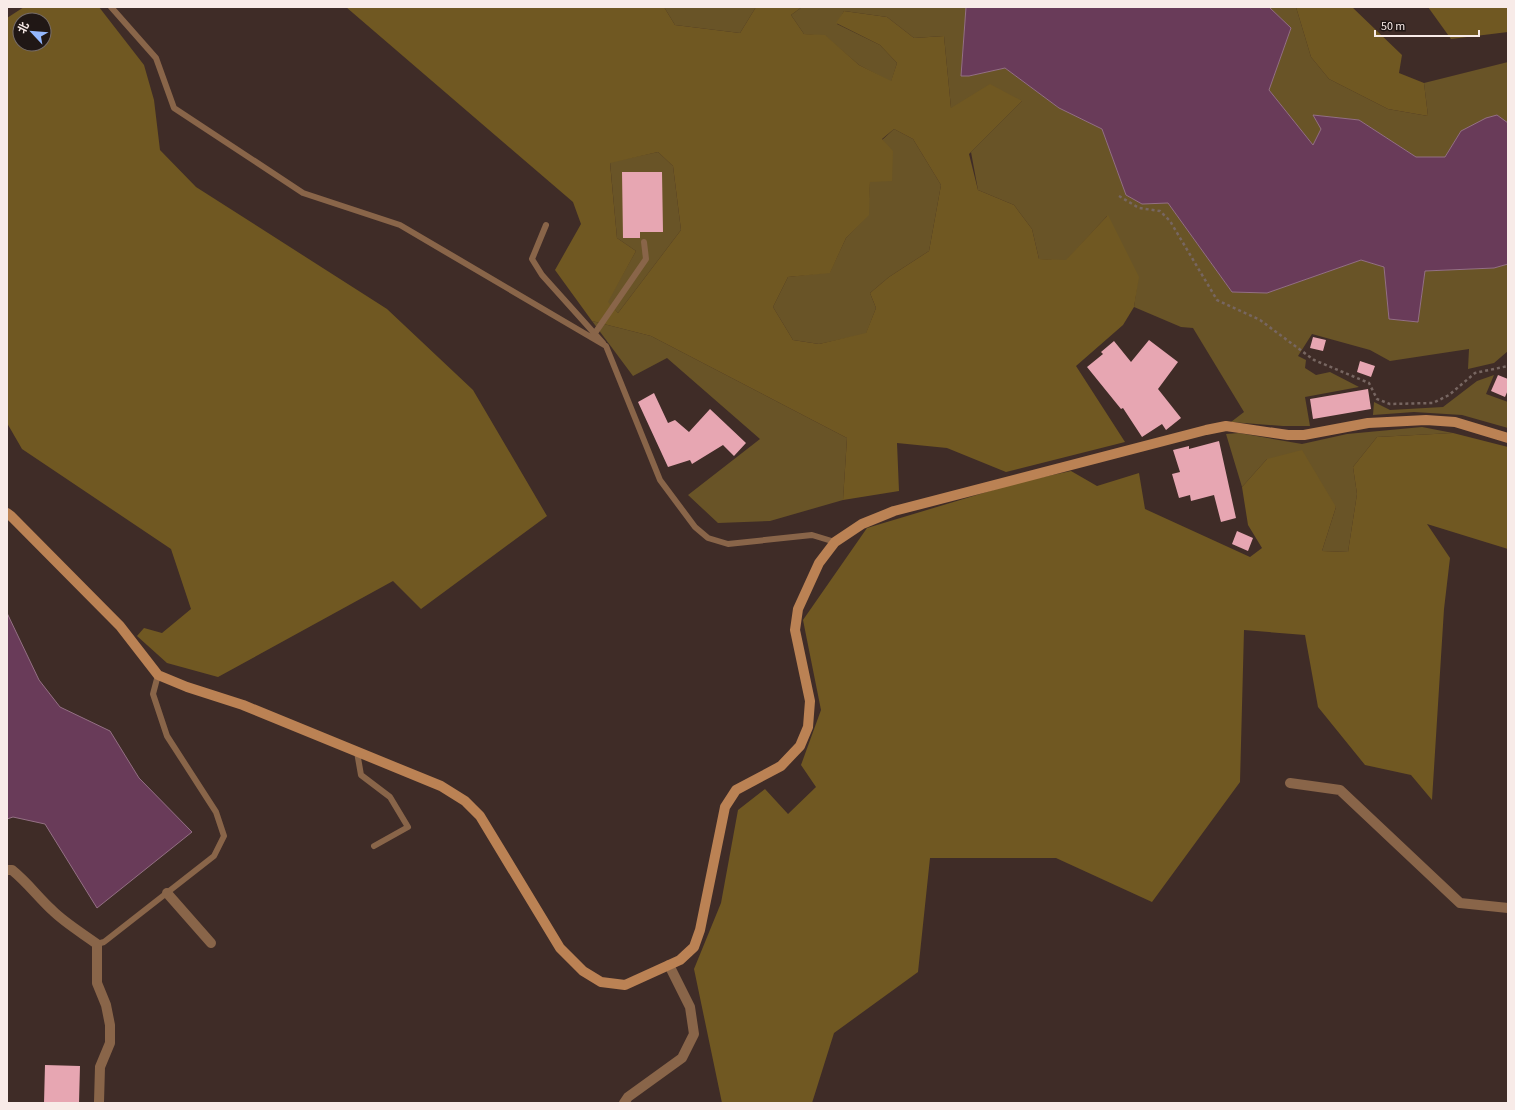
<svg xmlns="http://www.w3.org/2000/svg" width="1515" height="1110" viewBox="0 0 1515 1110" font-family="'Source Sans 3','Noto Sans SC',sans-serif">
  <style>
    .green { fill: #695427 }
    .forest { fill: #705822; fill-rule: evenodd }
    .water { fill: #693b59; stroke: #947084 }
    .building { fill: #e7a6b2 }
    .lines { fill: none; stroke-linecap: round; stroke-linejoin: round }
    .path { stroke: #776661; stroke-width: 2.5; stroke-dasharray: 3 3; stroke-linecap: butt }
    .lane { stroke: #896549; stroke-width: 6 }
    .street { stroke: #896549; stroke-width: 10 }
    .secondary { stroke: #bb8254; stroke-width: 10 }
  </style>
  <rect width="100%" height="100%" fill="#3f2c27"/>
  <!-- green -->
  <path class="green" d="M664,7H756L740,33L675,25Z
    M802,7H966L961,76H969L1005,68L1059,108L1102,129L1126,195L1142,204L1168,203L1232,292L1267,293L1361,260L1384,267L1389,319L1418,322L1425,271L1494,268L1508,264V351L1494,363L1468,369L1469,349L1390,361L1370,350L1312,334L1298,356L1306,360L1305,368L1316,375L1330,372L1359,387L1305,397L1310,426H1283L1231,422L1244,412L1193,328L1181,327L1134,307L1138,277L1107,216L1066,261L1039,259L1032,229L1014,205L978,190L971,152L1022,101L951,108L944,36L914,38L887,17L844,11L837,24L880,45L897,63L891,82L859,65L825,36L804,34L791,15Z
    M1269,7H1296L1311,57L1329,79L1388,109L1428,116L1424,83L1508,62V123L1497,115L1461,131L1445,157H1416L1359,120L1314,115L1321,129L1313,145L1269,90L1291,28Z
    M894,129L913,139L941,185L929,251L889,277L870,293L876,308L866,334L819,344L793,340L773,307L788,277L830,272L846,238L868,215L870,182L882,140Z
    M658,152L673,166L681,230L618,313L607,302L636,251L617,238L610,162Z
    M592,321L651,336L847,438L843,500L770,521L718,523L688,495L760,439L667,358L633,376Z
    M1494,375L1486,394L1508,402V428L1462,415L1414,412L1373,415L1374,402L1390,410L1443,407L1477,381Z
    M1422,427L1453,433L1377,437L1353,467L1357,494L1348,552L1322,551L1336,507L1267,459L1242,487L1226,434L1239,433L1302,444L1347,434Z"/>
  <!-- forest -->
  <path class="forest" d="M24,7H99L144,65L154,100L160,150L196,187L387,309L473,390L547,516L421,609L393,581L218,677L167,663L137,636L144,628L162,633L191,609L171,549L22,449L7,423V18ZM20,20H44V44H20Z
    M346,7H664L675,25L740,33L756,7H802L791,15L804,34L825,35L859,65L891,81L897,63L880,45L836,23L844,11L887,17L914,38L944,36L951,108L990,84L1022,101L969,154L978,190L1014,205L1032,229L1039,259L1066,260L1108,215L1139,277L1134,307L1123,325L1076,366L1125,442L1006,472L947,448L897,443L899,491L843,500L847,438L651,336L592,321L555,270L581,224L573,202ZM894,129L913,139L941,185L929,251L889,277L870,293L876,308L866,333L819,344L793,340L773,307L788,277L830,273L846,238L869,215L870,182L892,181L893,151L882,139ZM658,152L673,166L681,230L618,313L608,302L636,251L617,238L610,163Z
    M1296,7H1352L1402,55L1399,73L1424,83L1428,116L1388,109L1329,79L1311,57Z
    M1428,7H1508V32L1451,39Z
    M1453,433L1508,447V549L1427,524L1450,558L1444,609L1432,800L1411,775L1365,765L1318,707L1305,635L1244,630L1240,782L1152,902L1056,858H930L918,972L834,1033L812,1103H722L694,969L721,903L738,810L765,789L788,814L816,787L801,765L821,710L803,620L867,528L1020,482L1071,471L1097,486L1139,473L1145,509L1250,557L1262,548L1248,525L1242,487L1267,459L1302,450L1336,507L1322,551L1348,552L1357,494L1353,467L1377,437Z"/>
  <!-- water -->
  <path class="water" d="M966,7H1269L1291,28L1269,90L1313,145L1321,129L1313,115L1359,120L1416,157H1445L1461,131L1486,118L1497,115L1508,123V264L1494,268L1425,271L1418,322L1389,319L1384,267L1361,260L1267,293L1232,292L1168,203L1142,204L1126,195L1102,129L1059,108L1005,68L969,76H961Z
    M7,613L39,680L60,707L110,731L139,778L192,832L97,908L45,824L13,817L7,819Z"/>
  <!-- building -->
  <path class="building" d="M622,172H662L663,232H640V238H623Z
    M1313,337L1326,340L1323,351L1310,348Z
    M1149,340L1178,362L1158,389L1181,418L1166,430L1162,424L1142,437L1123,408L1121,409L1087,367L1103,354L1101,352L1114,341L1131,362Z
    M1360,361L1375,366L1371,377L1357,372Z
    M1498,375L1508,379V390L1505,397L1491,391Z
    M1368,389L1371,409L1313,419L1310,399Z
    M654,393L668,423L675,420L689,432L710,409L746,443L734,456L723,445L692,464L690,460L668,467L638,402Z
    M1219,441L1236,518L1221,522L1214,495L1191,501L1190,495L1179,498L1172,474L1180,472L1173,450L1189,446V449Z
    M1237,531L1253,538L1248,551L1232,544Z
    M45,1065L80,1066L79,1103H44Z"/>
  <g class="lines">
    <!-- path -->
    <path class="path" d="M1119,196L1139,208L1160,211L1170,221L1217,300L1260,320L1314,360L1369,383L1377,399L1390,404L1433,403L1449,395L1475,373L1508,366"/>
    <!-- lane -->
    <path class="lane" d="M111,7L156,58L174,108L303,193L400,225L606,346L660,480L695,527L708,538L728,544L812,535L835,542
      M546,225L532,259L542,275L603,343
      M595,333L646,259L644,242
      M357,752L361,775L390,797L408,827L374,846
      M97,944L104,942L214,856L224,836L216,812L167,736L153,694L158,675"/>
    <!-- street -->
    <path class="street" d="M1290,783L1340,790L1460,903L1508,908
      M7,870H12C27,882 38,897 52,910C65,923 82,933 97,944V983L106,1005L110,1025V1043L100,1067L99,1102
      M167,893L211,943
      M624,1103L628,1097L682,1058L694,1034L690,1007L669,965"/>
    <!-- secondary -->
    <path class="secondary" d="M7,513L11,516L120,626L158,675L187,687L243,705L441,786L465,801L480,816L560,948L583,971L601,982L625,985L680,960L694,947L700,930L725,807L736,790L781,766L800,746L808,727L810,701L795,630L798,609L819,563L835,542L862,524L894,511L1206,430L1226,426L1288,435H1304L1368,423L1426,420L1455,422L1508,438"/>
  </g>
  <!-- border -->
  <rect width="1515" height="1110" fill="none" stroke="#f8ebe8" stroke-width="16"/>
  <!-- north arrow -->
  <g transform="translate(32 32) rotate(296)"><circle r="19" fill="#201715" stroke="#766c69"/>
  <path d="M0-3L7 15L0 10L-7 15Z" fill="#93b7fd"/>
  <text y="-6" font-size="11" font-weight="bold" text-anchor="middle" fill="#f8ebe8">北</text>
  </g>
  <!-- scale -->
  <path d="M1375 30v6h104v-6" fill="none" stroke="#f8ebe8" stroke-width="2"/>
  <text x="1381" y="30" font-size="12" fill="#f8ebe8" stroke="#201715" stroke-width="3" paint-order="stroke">50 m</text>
</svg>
